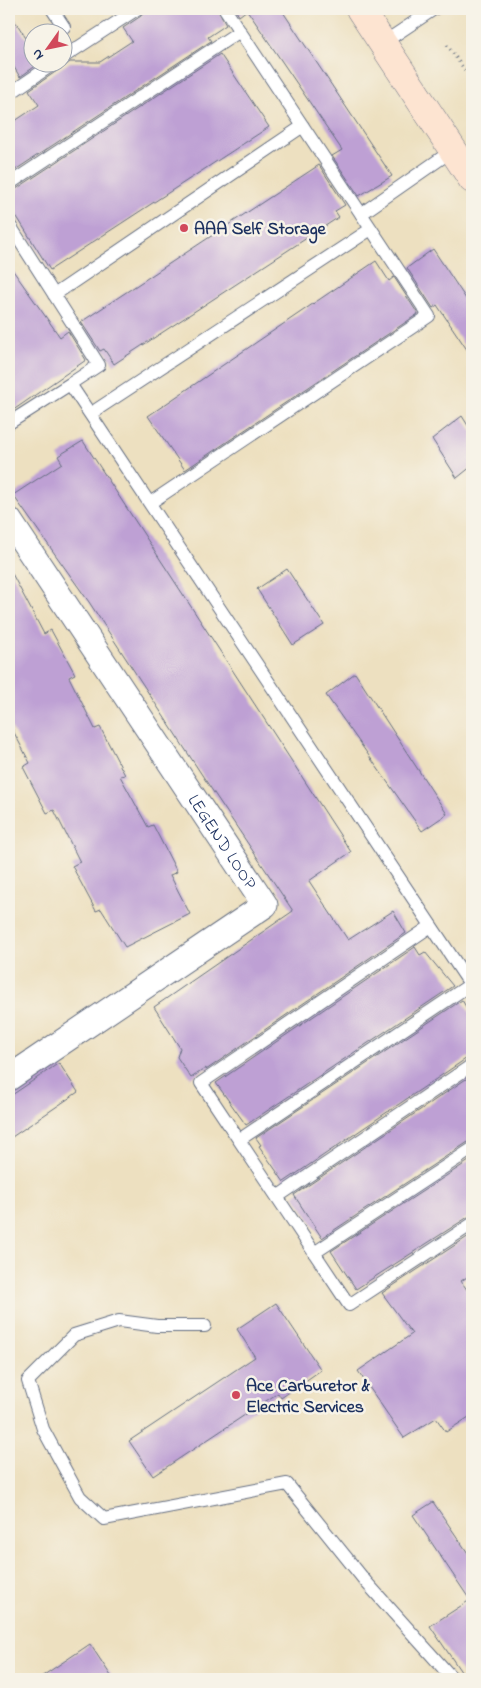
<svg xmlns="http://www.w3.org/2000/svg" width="481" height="1688" viewBox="0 0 481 1688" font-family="'Indie Flower',sans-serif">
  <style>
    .building { fill: #bea0d4 }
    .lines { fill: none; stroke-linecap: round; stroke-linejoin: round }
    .lane-casing { stroke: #646d80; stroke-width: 14 }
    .street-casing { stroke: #646d80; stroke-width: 27 }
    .secondary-casing { stroke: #646d80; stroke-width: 29 }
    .path { stroke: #646d80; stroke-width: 3; stroke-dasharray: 1 4; stroke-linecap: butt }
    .lane { stroke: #fff; stroke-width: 12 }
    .street { stroke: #fff; stroke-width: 25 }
    .secondary { stroke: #fde4d1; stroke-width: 28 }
    .poi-dot { fill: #d1495b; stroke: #f7f3e8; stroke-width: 2 }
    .labels { text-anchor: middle; stroke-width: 5; stroke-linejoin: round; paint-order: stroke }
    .poi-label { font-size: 18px; font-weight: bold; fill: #1b2f5e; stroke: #f7f3e8; text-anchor: start }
    .street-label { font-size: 18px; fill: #1b2f5e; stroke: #f7f3e8 }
  </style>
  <rect width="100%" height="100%" fill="#f7f3e8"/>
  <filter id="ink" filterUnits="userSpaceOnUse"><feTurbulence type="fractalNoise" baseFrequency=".02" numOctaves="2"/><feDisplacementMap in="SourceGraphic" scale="10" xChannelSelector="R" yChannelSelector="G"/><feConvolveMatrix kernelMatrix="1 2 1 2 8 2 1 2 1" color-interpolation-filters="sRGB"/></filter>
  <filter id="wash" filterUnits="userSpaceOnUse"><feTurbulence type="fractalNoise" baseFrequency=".0096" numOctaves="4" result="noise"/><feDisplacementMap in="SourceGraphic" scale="20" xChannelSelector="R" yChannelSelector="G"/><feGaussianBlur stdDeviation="1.12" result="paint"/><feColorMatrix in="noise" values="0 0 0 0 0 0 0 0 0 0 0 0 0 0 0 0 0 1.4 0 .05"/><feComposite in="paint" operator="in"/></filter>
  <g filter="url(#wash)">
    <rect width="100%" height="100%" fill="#ede0c0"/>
    <g id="blocks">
      <!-- building -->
      <path class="building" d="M145,9H217L226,25L208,37L211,41L9,174V125L39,105L29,90L70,62H100L132,41L123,28L141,16Z
        M235,9H281L392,176L359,196L332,156L342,150L247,10L239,16Z
        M9,11L32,48V62H41L20,77L9,59Z
        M220,54L269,127L50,270L9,204V192L13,191Z
        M319,165L345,205L335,211L339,217L114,364L104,349L100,351L81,322Z
        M433,249L472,308V357L437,305L433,308L407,268Z
        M376,261L389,281L394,277L418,314L185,470L148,416Z
        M9,265L60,337L68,331L86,360L9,413Z
        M462,416L472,432V466L457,478L432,439Z
        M83,441L351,852L309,881L348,940L393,911L406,933L206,1070V1068L191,1078L177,1057L180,1048L154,1007L293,911L204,778L89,602L13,495L62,463L58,456Z
        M9,568L44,634L51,630L75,674L69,677L95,729L100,727L125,775L120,776L148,827L153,825L177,872L170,875L190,914L125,947L101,909L96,911L72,866L80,862L54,810L47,813L23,767L30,763L9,723Z
        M287,569L324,625L293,645L257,589Z
        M355,673L447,814L422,831L326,695Z
        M415,947L420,955L425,952L453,986L246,1125L216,1083Z
        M462,1000L472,1017V1057L467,1058L284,1182L259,1146L261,1145L256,1138Z
        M59,1063L78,1092L9,1139V1097Z
        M472,1075V1141L468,1142L322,1238L294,1195Z
        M472,1159V1216L468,1217L356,1289L331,1251Z
        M472,1234V1274L461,1281L472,1297V1415L446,1432L436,1418L404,1438L358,1371L412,1334L382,1293Z
        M276,1303L321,1370L281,1398L278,1393L153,1476L129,1441L255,1357L237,1329Z
        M433,1502L472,1559V1679H466L430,1626L470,1600L413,1515Z
        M90,1644L113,1679H38Z"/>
    </g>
  </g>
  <g filter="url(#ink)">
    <use href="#blocks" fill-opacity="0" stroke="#646d80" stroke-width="1"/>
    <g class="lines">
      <defs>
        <path id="lane" d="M52,9L64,27
          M383,43L434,9
          M62,58L137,9
          M9,94L56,62
          M9,184L240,31
          M361,214L453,150
          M9,224L99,365L70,384
          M54,295L303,126
          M90,414L371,229
          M9,423L70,384L472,987
          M150,503L429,316L225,9
          M431,926L201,1083L349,1305L472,1224
          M239,1140L471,984
          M277,1197L472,1065
          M314,1253L472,1149
          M205,1326H157L119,1321L74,1335L28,1381L43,1429L80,1497L104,1519L287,1484L366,1582L453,1679"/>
        <g id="street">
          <path id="s1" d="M9,520L265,905L9,1078"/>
        </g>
        <path id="secondary" d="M360,9L472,179"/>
      </defs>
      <!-- lane casing -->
      <use href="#lane" class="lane-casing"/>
      <!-- street casing -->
      <use href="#street" class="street-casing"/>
      <!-- secondary casing -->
      <use href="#secondary" class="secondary-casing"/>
      <!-- path -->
      <path class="path" d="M447,45L472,80"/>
      <!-- lane -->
      <use href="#lane" class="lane"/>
      <!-- street -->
      <use href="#street" class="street"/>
      <!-- secondary -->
      <use href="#secondary" class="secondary"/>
    </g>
  </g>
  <!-- markers -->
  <g class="poi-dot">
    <circle cx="184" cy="228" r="5"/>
    <circle cx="236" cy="1395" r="5"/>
  </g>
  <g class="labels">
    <!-- poi labels -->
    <g class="poi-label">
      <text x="194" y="234">AAA Self Storage</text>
      <text x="246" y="1391">Ace Carburetor &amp;<tspan x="246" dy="21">Electric Services</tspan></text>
    </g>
    <!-- street labels -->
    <g class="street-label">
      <text dy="6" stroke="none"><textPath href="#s1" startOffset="386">LEGEND LOOP</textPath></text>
    </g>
  </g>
  <!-- margin -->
  <rect width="481" height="1688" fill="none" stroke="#f7f3e8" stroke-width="30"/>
  <!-- north arrow -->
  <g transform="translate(48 48) rotate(237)"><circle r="24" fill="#f7f3e8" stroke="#9fa5b1"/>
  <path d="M0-4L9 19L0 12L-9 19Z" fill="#d1495b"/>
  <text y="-8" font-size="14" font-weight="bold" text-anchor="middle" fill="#1b2f5e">N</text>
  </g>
</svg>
